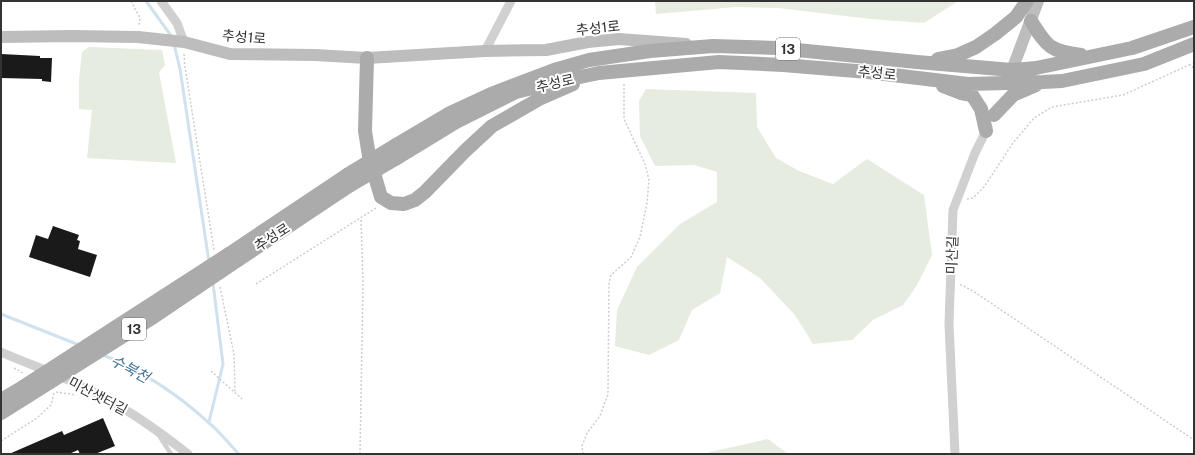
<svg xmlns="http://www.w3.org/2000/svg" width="1195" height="455" viewBox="0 0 1195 455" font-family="'Public Sans','Noto Sans KR',sans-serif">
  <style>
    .green { fill: #e6ecdf }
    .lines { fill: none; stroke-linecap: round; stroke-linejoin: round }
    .stream { stroke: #cfe2ee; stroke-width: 3 }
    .building { fill: #1a1a1a }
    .path { stroke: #cdcdcd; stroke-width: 1.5; stroke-dasharray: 2 2; stroke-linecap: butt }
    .lane { stroke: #d0d0d0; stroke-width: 4.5 }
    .street { stroke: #d0d0d0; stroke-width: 9 }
    .secondary { stroke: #bdbdbd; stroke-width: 12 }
    .primary { stroke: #ababab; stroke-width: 14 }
    .primary-bridge { stroke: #ababab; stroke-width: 14 }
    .labels { text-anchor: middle; stroke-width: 4; stroke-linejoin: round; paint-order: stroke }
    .shield { fill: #fff; stroke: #707070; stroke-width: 1 }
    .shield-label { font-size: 13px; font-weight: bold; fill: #333 }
    .street-label { font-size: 14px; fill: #333; stroke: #fff }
    .water-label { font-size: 15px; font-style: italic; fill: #3f7597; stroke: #fff }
  </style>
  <rect width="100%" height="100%" fill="#fff"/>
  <!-- green -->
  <path class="green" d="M655,1H958L924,23L871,19L778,8L735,7L656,14Z
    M89,47L162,50L165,65L159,72L176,163L87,158L92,110L79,109V80L82,52Z
    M646,89L756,93L757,127L776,158L799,171L833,184L867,159L924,195L932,255L917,285L903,305L873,320L852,340L813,344L795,315L760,278L727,257L720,293L692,310L679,340L649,355L615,346L617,310L637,267L680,224L717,202V172L694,165L655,166L640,136L639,101Z
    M768,439L788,454H707L710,452Z"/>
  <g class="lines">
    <!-- stream -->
    <path class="stream" d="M146,1L172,37
      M174,44L180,69L209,262
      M1,314L79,345
      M103,355C140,369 180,396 209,423C220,432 229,444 239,454
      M209,422L223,364L213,283"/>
  </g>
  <!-- building -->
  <path class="building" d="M1,54L40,56V58H52L51,82L42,81V79L1,78Z
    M53,226L79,235L77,240L80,241L78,249L97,255L90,277L29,257L36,235L48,239Z
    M103,418L115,446L95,454H80L78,450L69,454H9L62,431L64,435Z"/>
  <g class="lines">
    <!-- path -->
    <path class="path" d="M131,1L140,18L139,26
      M184,54L185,67L214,250
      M1189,65L1194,63
      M967,199L973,198L984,187L1013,143L1034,118L1052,107L1123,95L1189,65L1194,68
      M256,284L376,208
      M960,285H962L976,293L1194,440
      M220,287L234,354L235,393
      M14,368L23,373
      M211,371L242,399
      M56,392L76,395
      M1,441L37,418L51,405L54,393
      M360,454L363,284L361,218
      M583,454L582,446L587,433L600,416L608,394L609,283L611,275L631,257L640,237L647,203L649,180L645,164L624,119V82"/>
    <!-- lane -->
    <path class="lane" d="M160,437L171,454"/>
    <!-- street -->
    <path class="street" d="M161,1L177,23L184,42
      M485,51L511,1
      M1,352C26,363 52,372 77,384C118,402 153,427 188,454
      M955,454L949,324L953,210L975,153L988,127"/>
    <!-- secondary -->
    <path class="secondary" d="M1,37L72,36L138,37L184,42L230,54L315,55L367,58L485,51L546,50L588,42L619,39L686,44
      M1012,70L1038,1"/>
    <!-- primary -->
    <path class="primary" d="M1031,21C1047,47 1050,51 1081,55
      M367,58L365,131L369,156L381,197L391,203L404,204L415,200L425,192L465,151L492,126L541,98L573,84
      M938,59L958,55L976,47L995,34L1016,17L1027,1
      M943,86L961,93L972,95L981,109L986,131
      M994,115L1013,95L1036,85
      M396,145L450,113L491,94L554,70L589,60L650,51L713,46L777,48L917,62L1012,70L1036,68L1132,48L1194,27
      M397,158L456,122L516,92L556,82L599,73L719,62L783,65L868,72L968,84L1043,82L1062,81L1144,64L1194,44
      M229,254L347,175
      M238,260L349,186
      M1,400L23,387
      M1,413L28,396"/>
    <!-- primary-bridge -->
    <path class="primary-bridge" d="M347,175L396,145
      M349,186L397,158
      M23,387L229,254
      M28,396L155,316L238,260"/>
  </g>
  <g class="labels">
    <!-- shield labels -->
    <g class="shield">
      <rect x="776" y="38" width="24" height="22" rx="3"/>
      <rect x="122" y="318" width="24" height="22" rx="3"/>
    </g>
    <g class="shield-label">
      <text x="788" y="54">13</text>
      <text x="134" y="334">13</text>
    </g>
    <!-- street labels -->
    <g class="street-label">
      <text transform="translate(598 28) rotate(-6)" y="5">추성1로</text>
      <text transform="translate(244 37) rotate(5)" y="5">추성1로</text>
      <text transform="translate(877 73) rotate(6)" y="5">추성로</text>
      <text transform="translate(555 83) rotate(-13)" y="5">추성로</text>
      <text transform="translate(272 237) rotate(-33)" y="5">추성로</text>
      <text transform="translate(952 255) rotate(-88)" y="5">미산길</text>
      <text transform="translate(98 396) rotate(28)" y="5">미산샛터길</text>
    </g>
    <!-- water labels -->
    <g class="water-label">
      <text transform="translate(130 369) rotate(28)" y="5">수북천</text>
    </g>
  </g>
  <!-- border -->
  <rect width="1195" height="455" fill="none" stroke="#333333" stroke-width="4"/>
</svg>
